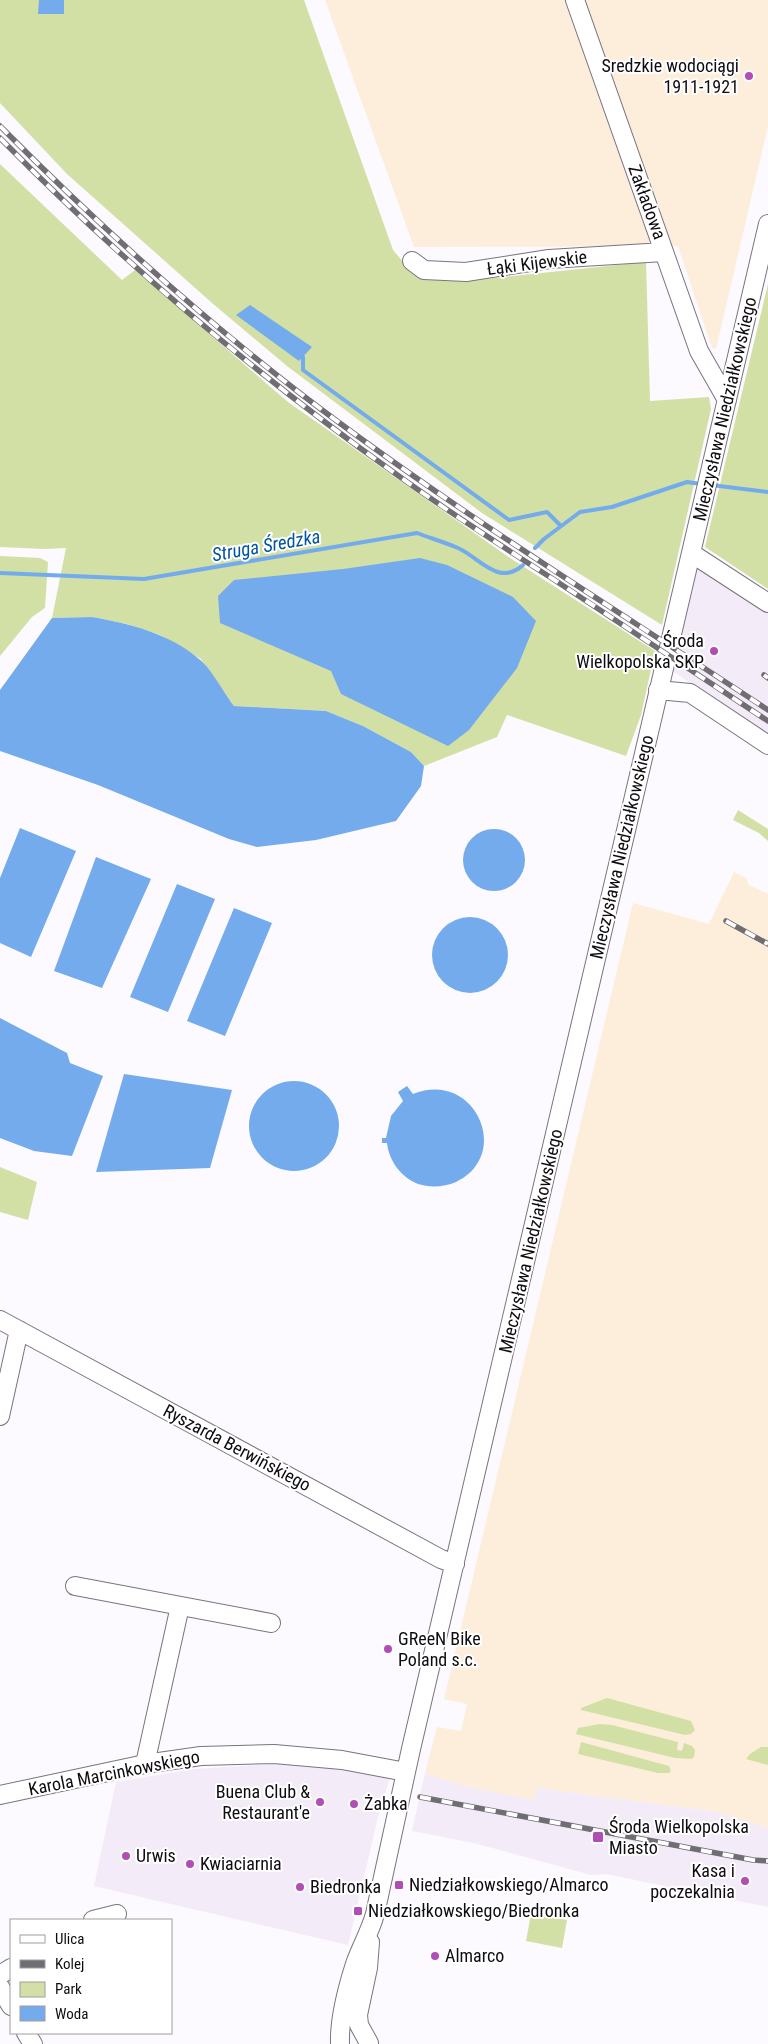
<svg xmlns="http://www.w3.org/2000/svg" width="768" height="2044" viewBox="0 0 768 2044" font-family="'Roboto Condensed',sans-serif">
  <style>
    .built { fill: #f3ebf8 }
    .industrial { fill: #fceedb }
    .green { fill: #d2e0a5 }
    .water { fill: #74abed }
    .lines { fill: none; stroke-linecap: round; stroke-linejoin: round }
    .stream { stroke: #74abed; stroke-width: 4 }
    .minor-casing { stroke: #7b7380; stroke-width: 20 }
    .minor { stroke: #fff; stroke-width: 18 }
    .rail-casing { stroke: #716e73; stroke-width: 5.5 }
    .rail { stroke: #fff; stroke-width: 4; stroke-dasharray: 11; stroke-linecap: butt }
    .poi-dot { fill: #b04eb5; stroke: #fff; stroke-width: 2 }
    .labels { text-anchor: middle; stroke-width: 4; stroke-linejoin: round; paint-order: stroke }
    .poi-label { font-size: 18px; fill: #0f0c11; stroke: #fff; text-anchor: start }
    .street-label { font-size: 18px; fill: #0f0c11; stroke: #fff }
    .water-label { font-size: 19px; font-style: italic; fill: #0054a1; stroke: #fff }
  </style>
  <rect width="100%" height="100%" fill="#fcf9ff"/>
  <!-- built -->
  <path class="built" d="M696,565L768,613V736L671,670Z
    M274,1764L352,1770L390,1778L378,1817L348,1945L94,1886L116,1782L194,1769Z
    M425,1773L464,1786L534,1799L537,1788L719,1812L768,1828V1907L606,1874L591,1875L474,1843L412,1831Z"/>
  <!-- industrial -->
  <path class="industrial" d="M325,0H768V126L716,349L712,348L678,246L414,247Z
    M734,872L746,878L749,885L768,894V1828L719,1812L537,1788L534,1800L464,1786L425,1773L437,1727L461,1731L467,1704L444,1699L633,903L709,924Z"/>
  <!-- green -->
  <path class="green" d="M0,0H304L393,250L414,275L464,281L646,262L650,401L709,397L711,409L662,625L482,513L287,366L212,303L67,174L0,103Z
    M0,164L122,280L135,270L288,402L510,558L655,651L641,715L626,756L507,715L497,737L424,766L411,752L363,726L326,711L234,706L201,659L160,635L127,624L92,617L52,618L66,548L45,549L0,547Z
    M768,284V589L705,547Z
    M0,556L40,558L48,562L45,608L32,617L0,656Z
    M738,810L768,829V841L759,833L733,820Z
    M0,1167L37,1182L28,1220L0,1212Z
    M607,1698L691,1721L695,1730L691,1734L685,1735L581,1710V1708Z
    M600,1724L612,1725L678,1742L677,1750L682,1751L684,1743L692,1746L695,1750L694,1757L691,1759L675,1758L576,1734L578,1728Z
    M581,1742L669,1766L671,1771L669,1773H658L578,1754Z
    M761,1747H768V1765L746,1759L750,1754Z
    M531,1914L567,1920L562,1948L526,1941Z"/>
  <!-- water -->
  <path class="water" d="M39,0H64V14H38Z
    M250,305L312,347L299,361L236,315Z
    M420,558L447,565L513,597L536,621L517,668L469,730L448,746L341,694L331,671L220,623L218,596L234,580L343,569Z
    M92,617C130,624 169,633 199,659C211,668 224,693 234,706L326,711L363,726L411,752L424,766L421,786L396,821L316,840L257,847L229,839L98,785L0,751V690L52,618Z
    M20,828L76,851L31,957L0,943V878Z
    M463 860a31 31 0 1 1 62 0a31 31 0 1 1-62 0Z
    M96,857L151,879L102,988L54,971Z
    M177,884L215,899L168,1012L130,997Z
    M234,908L272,923L225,1036L187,1021Z
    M432 955a38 38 0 1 1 76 0a38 38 0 1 1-76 0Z
    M0,1018L67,1053L70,1063L103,1076L72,1156L34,1151L0,1138Z
    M124,1074L232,1090L210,1168L96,1172Z
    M249 1126a45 45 0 1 1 90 0a45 45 0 1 1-90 0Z
    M407,1086L413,1094C475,1069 513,1155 456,1182C444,1187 431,1188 418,1184C401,1177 389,1161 387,1143H382V1138H386L391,1116L403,1101L398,1092Z"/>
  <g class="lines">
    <!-- stream -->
    <path class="stream" d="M303,357V370L509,520L547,512L561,526
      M711,485L768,492
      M535,548L544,539L580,512L612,507L687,482L701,484
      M0,573L144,579L417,533C430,538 444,542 458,548C480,558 499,587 523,565"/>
    <defs>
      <path id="minor" d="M575,0L699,351L727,400
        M412,261L424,270L466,272L549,259L664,252
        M691,553L768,603
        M658,690L690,693L768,745
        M0,1320L441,1559L455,1564
        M0,1416L19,1330
        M75,1586L271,1623
        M145,1764L180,1606
        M0,1795L145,1764L201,1756L274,1754L342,1760L406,1772
        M93,1920L117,1914
        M0,1975L11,1968
        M0,1987L11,2006
        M26,2033L33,2044
        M369,2043L359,2025L358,2015L368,1968L370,1942
        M340,2044C339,2018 347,1989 355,1964C361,1947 370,1932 375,1914L411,1749L768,224"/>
    </defs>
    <!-- minor casing -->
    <use href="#minor" class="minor-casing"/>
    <!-- minor -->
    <use href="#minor" class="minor"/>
    <defs>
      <path id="rail" d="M0,126C95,222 195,312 301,394C450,508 611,606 768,710
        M0,138C122,262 254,373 396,474C447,511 500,545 553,579C625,626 696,674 768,721
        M764,675L768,678
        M726,921L768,944
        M420,1797L753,1860L768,1861"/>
    </defs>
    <!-- rail casing -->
    <use href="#rail" class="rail-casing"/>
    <!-- rail -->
    <use href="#rail" class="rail"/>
  </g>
  <!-- markers -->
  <g class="poi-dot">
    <circle cx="749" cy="76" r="5"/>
    <circle cx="714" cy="651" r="5"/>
    <circle cx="388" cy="1649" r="5"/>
    <circle cx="320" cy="1802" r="5"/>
    <circle cx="354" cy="1804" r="5"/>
    <rect x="592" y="1831" width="12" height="12" rx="2.5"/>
    <circle cx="126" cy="1856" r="5"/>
    <circle cx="190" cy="1864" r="5"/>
    <circle cx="745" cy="1881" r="5"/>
    <rect x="394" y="1880" width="10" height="10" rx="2.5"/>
    <circle cx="300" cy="1887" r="5"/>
    <rect x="353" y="1906" width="10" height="10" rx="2.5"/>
    <circle cx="435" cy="1956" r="5"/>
  </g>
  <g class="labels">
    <!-- poi labels -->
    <g class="poi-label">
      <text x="739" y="72" text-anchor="end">Sredzkie wodociągi<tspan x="739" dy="21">1911-1921</tspan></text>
      <text x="704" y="647" text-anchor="end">Środa<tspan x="704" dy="21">Wielkopolska SKP</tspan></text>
      <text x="398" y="1645">GReeN Bike<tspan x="398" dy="21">Poland s.c.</tspan></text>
      <text x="310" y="1798" text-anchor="end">Buena Club &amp;<tspan x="310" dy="21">Restaurant'e</tspan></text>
      <text x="364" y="1810">Żabka</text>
      <text x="609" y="1833">Środa Wielkopolska<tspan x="609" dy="21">Miasto</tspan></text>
      <text x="136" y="1862">Urwis</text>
      <text x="200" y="1870">Kwiaciarnia</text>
      <text x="735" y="1877" text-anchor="end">Kasa i<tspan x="735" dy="21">poczekalnia</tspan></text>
      <text x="409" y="1891">Niedziałkowskiego/Almarco</text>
      <text x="310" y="1893">Biedronka</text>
      <text x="368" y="1917">Niedziałkowskiego/Biedronka</text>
      <text x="445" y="1962">Almarco</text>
    </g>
    <!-- street labels -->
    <g class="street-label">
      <text transform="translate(647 202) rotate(70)" y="6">Zakładowa</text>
      <text transform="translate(537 263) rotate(-7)" y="6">Łąki Kijewskie</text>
      <text transform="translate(725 409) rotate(-77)" y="6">Mieczysława Niedziałkowskiego</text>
      <text transform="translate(622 847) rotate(-77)" y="6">Mieczysława Niedziałkowskiego</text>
      <text transform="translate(531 1241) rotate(-77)" y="6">Mieczysława Niedziałkowskiego</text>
      <text transform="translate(237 1448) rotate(28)" y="6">Ryszarda Berwińskiego</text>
      <text transform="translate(114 1773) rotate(-11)" y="6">Karola Marcinkowskiego</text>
    </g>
    <!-- water labels -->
    <g class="water-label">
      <text transform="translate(266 545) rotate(-10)" y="7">Struga Średzka</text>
    </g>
  </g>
  <!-- legend -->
  <rect x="10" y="1919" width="162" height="115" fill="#ffffff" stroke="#9f9ea0"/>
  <rect x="20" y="1935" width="25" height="8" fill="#ffffff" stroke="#9f9ea0"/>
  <text x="55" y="1944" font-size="15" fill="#0f0c11">Ulica</text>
  <rect x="20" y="1960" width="25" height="8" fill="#716e73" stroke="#9f9ea0"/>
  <text x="55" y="1969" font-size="15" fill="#0f0c11">Kolej</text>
  <rect x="20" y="1982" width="25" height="15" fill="#d2e0a5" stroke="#9f9ea0"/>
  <text x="55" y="1994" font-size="15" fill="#0f0c11">Park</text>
  <rect x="20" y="2006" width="25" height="15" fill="#74abed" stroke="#9f9ea0"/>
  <text x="55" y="2019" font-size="15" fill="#0f0c11">Woda</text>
</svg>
